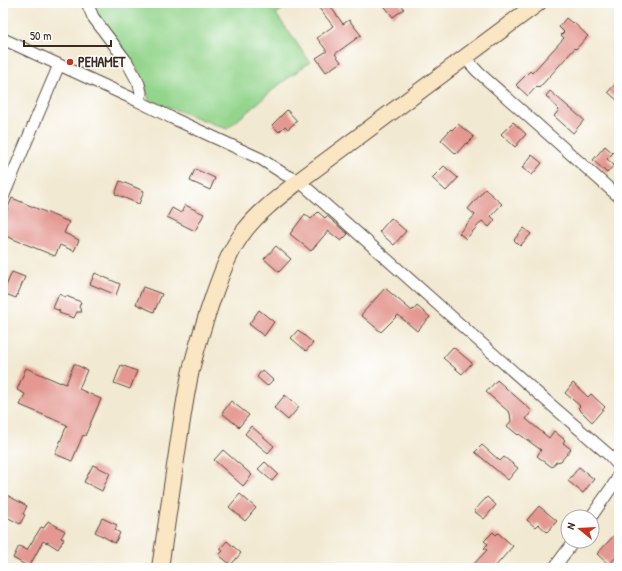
<svg xmlns="http://www.w3.org/2000/svg" width="622" height="571" viewBox="0 0 622 571" font-family="'Patrick Hand',sans-serif">
  <style>
    .green { fill: #94d58d; stroke: #688056 }
    .building { fill: #e49891 }
    .lines { fill: none; stroke-linecap: round; stroke-linejoin: round }
    .street-casing { stroke: #564739; stroke-width: 13 }
    .secondary-casing { stroke: #564739; stroke-width: 18 }
    .street { stroke: #fff; stroke-width: 11 }
    .secondary { stroke: #fbe6c4; stroke-width: 16 }
    .poi-dot { fill: #c8321e; stroke: #fff; stroke-width: 1.5 }
    .labels { text-anchor: middle; stroke-width: 3; stroke-linejoin: round; paint-order: stroke }
    .poi-label { font-size: 14px; font-weight: bold; fill: #3b2a1e; stroke: #fff; text-anchor: start }
  </style>
  <rect width="100%" height="100%" fill="#fff"/>
  <filter id="ink" filterUnits="userSpaceOnUse"><feTurbulence type="fractalNoise" baseFrequency=".025" numOctaves="2"/><feDisplacementMap in="SourceGraphic" scale="8" xChannelSelector="R" yChannelSelector="G"/><feConvolveMatrix kernelMatrix="1 2 1 2 8 2 1 2 1" color-interpolation-filters="sRGB"/></filter>
  <filter id="wash" filterUnits="userSpaceOnUse"><feTurbulence type="fractalNoise" baseFrequency=".012" numOctaves="4" result="noise"/><feDisplacementMap in="SourceGraphic" scale="16" xChannelSelector="R" yChannelSelector="G"/><feGaussianBlur stdDeviation="0.9" result="paint"/><feColorMatrix in="noise" values="0 0 0 0 0 0 0 0 0 0 0 0 0 0 0 0 0 1.4 0 .05"/><feComposite in="paint" operator="in"/></filter>
  <g filter="url(#wash)">
    <rect width="100%" height="100%" fill="#f2e9d2"/>
    <!-- green -->
    <path class="green" d="M92,3H291L276,14L310,62L280,84L227,129L149,100L145,85L136,67L97,14Z"/>
    <g id="blocks">
      <!-- building -->
      <path class="building" d="M315,3H328L343,24L349,20L361,35L335,54L341,62L326,72L316,58L327,51L317,38L333,26Z
        M382,3H399L404,9L393,17Z
        M566,18L572,23L573,22L588,36L576,49L575,48L539,88L537,86L528,96L516,85L530,71L532,73L564,38L561,35L564,32L559,27Z
        M619,80V102L608,92Z
        M550,91L584,120L573,133L554,116L559,110L546,96Z
        M287,110L297,121L288,129L285,126L279,132L272,125Z
        M513,122L526,134L515,147L501,134Z
        M458,124L474,137L467,144L466,143L456,154L441,140L451,129L452,130Z
        M605,146L613,153L607,159L614,165L607,173L593,160Z
        M532,155L542,163L532,175L522,168Z
        M444,166L458,178L446,191L432,178Z
        M195,169L215,178L210,190L190,181Z
        M120,181L144,191L139,204L115,194Z
        M485,189L502,204L491,216L495,220L489,227L482,221L466,239L459,233L475,215L468,209Z
        M12,198L69,222L64,233L79,240L74,251L60,245L55,256L3,235V219Z
        M185,205L204,214L195,231L167,217L172,208L181,213Z
        M318,212L325,218L327,216L348,234L341,241L328,231L311,251L290,234L305,214L311,219Z
        M391,218L406,231L394,245L379,232Z
        M524,228L531,234L520,246L514,240Z
        M276,246L291,259L279,272L264,259Z
        M12,272L25,277L16,298L3,293Z
        M95,273L120,284L116,295L90,284Z
        M143,287L162,294L154,312L136,304Z
        M385,288L412,311L413,309L414,310L417,306L430,317L417,331L398,315L381,332L361,315Z
        M59,294L65,297L66,296L81,302L79,307L82,312H77L74,318L59,313L60,311L53,308Z
        M259,310L274,322L264,336L249,324Z
        M298,330L313,343L306,351L291,338Z
        M453,347L472,363L462,374L443,358Z
        M74,364L87,370L79,389L101,399L85,436L83,435L72,461L55,454L67,425L20,405L25,394L17,390L26,368L61,383V382L66,384Z
        M121,365L137,371L130,389L114,383Z
        M262,370L273,380L267,386L257,377Z
        M497,380L532,411L526,419L549,438L554,431L565,440L563,443L571,449L561,461L556,462L552,467L537,456L541,450L519,434L518,435L507,426L511,421L510,413L486,392Z
        M573,383L588,397L591,394L605,407L592,422L578,408L580,406L565,393Z
        M285,395L299,407L288,420L274,408Z
        M231,401L249,415L239,427L222,413Z
        M251,426L274,446L268,453L245,434Z
        M482,445L500,461L504,457L518,468L508,480L475,452Z
        M223,450L252,475L243,486L214,460Z
        M265,462L278,474L272,481L258,469Z
        M93,465L110,473L102,491L84,482Z
        M579,467L594,479L583,493L568,481Z
        M3,493L27,506L23,514L25,515L20,524L3,515Z
        M240,494L256,508L245,521L229,507Z
        M487,497L496,505L484,519L474,511Z
        M539,506L557,521L547,532L538,524L535,527L527,520Z
        M102,518L117,525L115,530L120,533L115,543L95,532Z
        M48,521L65,531L61,538L64,539L58,549L47,542V543L43,541L29,567L13,558L19,546L27,550L41,527L44,528Z
        M619,530V554L609,565L597,554Z
        M493,532L496,535L498,533L513,546L494,568H470L487,550L484,548L488,544L484,541Z
        M227,541L241,553L231,565L219,555L223,551L220,549Z"/>
    </g>
  </g>
  <g filter="url(#ink)">
    <use href="#blocks" fill-opacity="0" stroke="#564739" stroke-width="1"/>
    <g class="lines">
      <defs>
        <path id="street" d="M87,3L93,17L127,62L139,84L141,93L138,101
          M3,39L138,101L170,117L261,159L284,174L299,181L534,390L609,455L618,465L619,468
          M465,58L478,72L619,197
          M3,197L59,65
          M591,517L616,481L619,473
          M554,568L574,541"/>
        <path id="secondary" d="M160,568C165,534 170,500 175,466C180,434 184,402 191,370C196,349 203,327 210,306C219,280 228,252 245,230C260,211 280,196 299,181L538,3"/>
      </defs>
      <!-- street casing -->
      <use href="#street" class="street-casing"/>
      <!-- secondary casing -->
      <use href="#secondary" class="secondary-casing"/>
      <!-- street -->
      <use href="#street" class="street"/>
      <!-- secondary -->
      <use href="#secondary" class="secondary"/>
    </g>
  </g>
  <!-- markers -->
  <circle class="poi-dot" cx="70" cy="62" r="4"/>
  <g class="labels">
    <!-- poi labels -->
    <g class="poi-label">
      <text x="78" y="67">PEHAMET</text>
    </g>
  </g>
  <!-- margin -->
  <rect width="622" height="571" fill="none" stroke="#fff" stroke-width="16"/>
  <!-- north arrow -->
  <g transform="translate(580 529) rotate(288)"><circle r="19" fill="#ffffff" stroke="#b1aaa5"/>
  <path d="M0-3L7 15L0 10L-7 15Z" fill="#c8321e"/>
  <text y="-6" font-size="11" font-weight="bold" text-anchor="middle" fill="#3b2a1e">N</text>
  </g>
  <!-- scale -->
  <path d="M24 40v6h87v-6" fill="none" stroke="#3b2a1e" stroke-width="2"/>
  <text x="30" y="40" font-size="12" fill="#3b2a1e" stroke="#ffffff" stroke-width="3" paint-order="stroke">50 m</text>
</svg>
